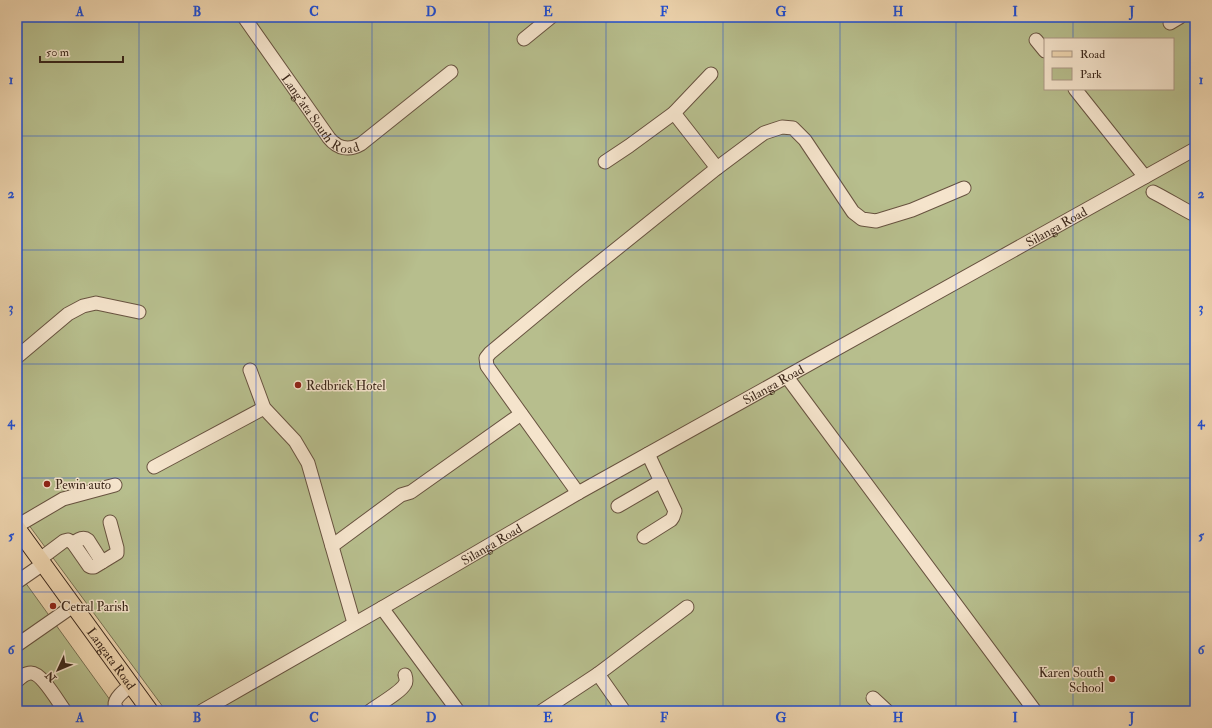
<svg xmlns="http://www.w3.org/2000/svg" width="1212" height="728" viewBox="0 0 1212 728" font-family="'IM FELL Double Pica',serif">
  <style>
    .green { fill: #b7be8d; stroke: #797254; fill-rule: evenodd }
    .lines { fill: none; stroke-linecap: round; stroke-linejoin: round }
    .minor-casing { stroke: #685340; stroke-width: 15 }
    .major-casing { stroke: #3b271a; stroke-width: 18 }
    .minor { stroke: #f5e4cc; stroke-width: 13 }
    .major { stroke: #efd6b0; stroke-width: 16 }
    .grid { fill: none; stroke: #1d4ed8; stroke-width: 1; stroke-opacity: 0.55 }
    .poi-dot { fill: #8f2418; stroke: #f5e4cc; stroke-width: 1.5 }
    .labels { text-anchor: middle; stroke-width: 3; stroke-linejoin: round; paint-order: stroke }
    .street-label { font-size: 13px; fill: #3b271a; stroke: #f5e4cc }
    .poi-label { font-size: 13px; fill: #3b271a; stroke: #f5e4cc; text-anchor: start }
    .neatline { fill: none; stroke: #1d4ed8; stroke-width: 1.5 }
    .grid-label { font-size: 13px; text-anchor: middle; font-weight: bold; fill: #1d4ed8 }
  </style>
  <rect width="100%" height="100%" fill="#efd6b0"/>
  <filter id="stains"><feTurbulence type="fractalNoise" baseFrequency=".005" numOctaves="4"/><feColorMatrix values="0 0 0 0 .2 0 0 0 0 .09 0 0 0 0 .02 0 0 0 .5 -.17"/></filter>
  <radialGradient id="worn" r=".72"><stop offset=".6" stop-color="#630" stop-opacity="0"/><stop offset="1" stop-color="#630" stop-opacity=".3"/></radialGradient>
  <!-- green -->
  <path class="green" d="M17,17H1195V711H166L17,509ZM1045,39H1173V89H1045Z
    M17,571L118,711H17Z"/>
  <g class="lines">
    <defs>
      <g id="minor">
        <path id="s1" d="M244,17L329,138C338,149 349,151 361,144L451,72"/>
        <path d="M1170,23L1180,17"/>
        <path d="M524,39L551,17"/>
        <path d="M1036,40L1045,51"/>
        <path d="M1075,89L1145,177"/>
        <path d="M674,113L717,168"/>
        <path d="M605,162L629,146L674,113L711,74"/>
        <path d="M1153,192C1167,199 1181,208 1195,215"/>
        <path d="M17,357L68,314L83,306L96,303L139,312"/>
        <path d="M250,370L264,408L295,441L308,463L354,623"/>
        <path d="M787,377L1035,711"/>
        <path d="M154,467L264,408"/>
        <path d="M578,493L487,366L486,358L490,353L579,279L717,168L764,133L782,127L793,128L805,140L853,212L862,219L876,221L912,210L964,188"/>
        <path d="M618,506L661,481"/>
        <path d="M17,526L63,499L115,485"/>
        <path d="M644,537L671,520L673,517L675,511L648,454"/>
        <path d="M73,543C78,540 83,536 88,540L102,562"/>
        <path d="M332,546L401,495L411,492L521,414"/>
        <path d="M40,559L64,541L68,540L73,543L89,566L91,567H94L117,553V548L110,522"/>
        <path d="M17,582L43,564"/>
        <path d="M382,608L458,711"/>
        <path d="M17,645L73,606"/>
        <path d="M598,674L624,711"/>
        <path d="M17,681C21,677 25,673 31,673C42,673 58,702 65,711"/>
        <path d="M873,698L887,711"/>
        <path d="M118,711C117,709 115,707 115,705C114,698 126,689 131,685"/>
        <path id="s2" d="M202,711L382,608L578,493L1195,149"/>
        <path d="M370,711C378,705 401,692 405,684C407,681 406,678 405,675"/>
        <path d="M542,711L598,674L687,607"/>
      </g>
      <g id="major">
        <path id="s3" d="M17,528L150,711"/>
      </g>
    </defs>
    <!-- minor casing -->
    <use href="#minor" class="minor-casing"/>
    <!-- major casing -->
    <use href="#major" class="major-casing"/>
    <!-- minor -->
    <use href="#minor" class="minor"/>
    <!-- major -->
    <use href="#major" class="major"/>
  </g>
  <!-- grid -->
  <path class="grid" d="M139,17V711M256,17V711M372,17V711M489,17V711M606,17V711M723,17V711M840,17V711M956,17V711M1073,17V39M1073,89V711M17,136H1195M17,250H1195M17,364H1195M17,478H1195M17,592H1195"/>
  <!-- markers -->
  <g class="poi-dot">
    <circle cx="298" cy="385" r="4"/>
    <circle cx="47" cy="484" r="4"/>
    <circle cx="53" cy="606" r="4"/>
    <circle cx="1112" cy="679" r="4"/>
  </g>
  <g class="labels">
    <!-- street labels -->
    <g class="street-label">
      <text dy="5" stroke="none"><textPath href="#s1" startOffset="126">Lang'ata South Road</textPath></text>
      <text dy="5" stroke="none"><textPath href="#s2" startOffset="982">Silanga Road</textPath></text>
      <text dy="5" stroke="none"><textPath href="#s2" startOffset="658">Silanga Road</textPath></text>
      <text dy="5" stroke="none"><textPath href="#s2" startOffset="334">Silanga Road</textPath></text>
      <text dy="5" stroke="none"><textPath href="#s3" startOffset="161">Langata Road</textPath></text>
    </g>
    <!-- poi labels -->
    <g class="poi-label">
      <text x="306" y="390">Redbrick Hotel</text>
      <text x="55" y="489">Pewin auto</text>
      <text x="61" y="611">Cetral Parish</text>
      <text x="1104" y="677" text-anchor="end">Karen South<tspan x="1104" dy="15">School</tspan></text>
    </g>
  </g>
  <!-- margin -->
  <rect width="1212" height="728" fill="none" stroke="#efd6b0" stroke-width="44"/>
  <!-- legend -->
  <rect x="1044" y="38" width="130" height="52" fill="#f5e4cc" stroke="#ab9885"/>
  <rect x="1052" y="51" width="20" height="6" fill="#efd6b0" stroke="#ab9885"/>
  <text x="1080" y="58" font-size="12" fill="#3b271a">Road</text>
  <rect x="1052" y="68" width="20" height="12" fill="#b7be8d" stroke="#ab9885"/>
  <text x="1080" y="78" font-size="12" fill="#3b271a">Park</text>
  <!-- north arrow -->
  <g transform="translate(58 670) rotate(226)" stroke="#f5e4cc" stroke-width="3" paint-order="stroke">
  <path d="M0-3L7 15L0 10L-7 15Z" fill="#3b271a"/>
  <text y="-6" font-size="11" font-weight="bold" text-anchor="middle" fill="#3b271a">N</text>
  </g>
  <!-- scale -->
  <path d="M40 56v6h83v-6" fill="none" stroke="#3b271a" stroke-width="2"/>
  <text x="46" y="56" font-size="12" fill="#3b271a" stroke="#f5e4cc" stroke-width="3" paint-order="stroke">50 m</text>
  <rect x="22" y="22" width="1168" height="684" class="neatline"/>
  <g class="grid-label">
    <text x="80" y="16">A</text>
    <text x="197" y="16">B</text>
    <text x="314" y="16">C</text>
    <text x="431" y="16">D</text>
    <text x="548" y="16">E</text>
    <text x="664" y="16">F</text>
    <text x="781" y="16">G</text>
    <text x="898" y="16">H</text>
    <text x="1015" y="16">I</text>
    <text x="1132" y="16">J</text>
    <text x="11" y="84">1</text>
    <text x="1201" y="84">1</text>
    <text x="11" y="198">2</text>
    <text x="1201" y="198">2</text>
    <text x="11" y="312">3</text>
    <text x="1201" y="312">3</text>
    <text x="11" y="426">4</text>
    <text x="1201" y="426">4</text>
    <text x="11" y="540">5</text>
    <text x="1201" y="540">5</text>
    <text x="11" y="654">6</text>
    <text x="1201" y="654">6</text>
    <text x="80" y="722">A</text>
    <text x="197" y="722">B</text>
    <text x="314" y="722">C</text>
    <text x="431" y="722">D</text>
    <text x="548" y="722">E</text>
    <text x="664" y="722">F</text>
    <text x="781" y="722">G</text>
    <text x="898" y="722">H</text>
    <text x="1015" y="722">I</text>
    <text x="1132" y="722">J</text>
  </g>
  <rect width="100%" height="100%" filter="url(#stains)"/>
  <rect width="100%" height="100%" fill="url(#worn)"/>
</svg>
